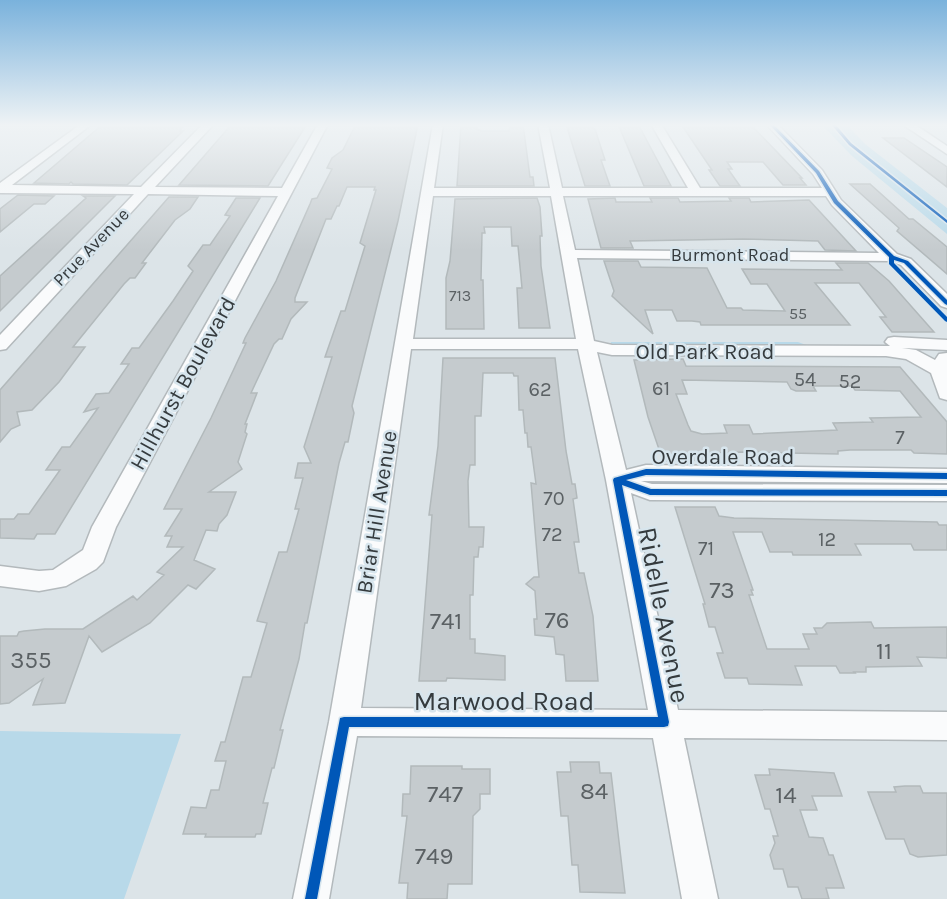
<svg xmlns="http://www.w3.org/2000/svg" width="947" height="899" viewBox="0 0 947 899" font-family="Karla,sans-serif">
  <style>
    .green { fill: #b8d9e9 }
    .building { fill: #c5cbce; stroke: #b2b9bb; stroke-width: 1.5; fill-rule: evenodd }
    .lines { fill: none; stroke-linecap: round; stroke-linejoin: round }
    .street-casing { stroke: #b3b9bc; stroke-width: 3 }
    .street { fill: #fafbfc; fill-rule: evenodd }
    .cycleway-casing { stroke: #d7e5ed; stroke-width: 3 }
    .cycleway { fill: #0057b8; fill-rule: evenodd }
    .labels { text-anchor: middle; stroke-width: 5; stroke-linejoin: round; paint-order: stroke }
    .far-number-label { font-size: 16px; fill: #5b6164 }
    .far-street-label { font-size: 18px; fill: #353b3e; stroke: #d7e5ed }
    .number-label { font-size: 20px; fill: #5b6164 }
    .street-label { font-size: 22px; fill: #353b3e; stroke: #d7e5ed }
    .near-number-label { font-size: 24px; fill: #5b6164 }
    .near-street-label { font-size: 27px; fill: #353b3e; stroke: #d7e5ed }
  </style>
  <rect width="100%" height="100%" fill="#dce4e8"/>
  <!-- green -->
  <path class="green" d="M821,124H846L865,144L947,208V234L852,156Z
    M611,342H798L806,345V347L612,346L610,344Z
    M645,479L844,480L849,484L848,488L652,487L644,483Z
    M0,731L181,734L124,899H0Z"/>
  <!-- building -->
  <path class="building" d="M103,124L183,126L180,131H183L127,185L73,184L71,182L69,184L34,183Z
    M289,124H307L268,186L179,185L231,125Z
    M356,124H417V129L398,221L352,406L354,413L348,442H345L339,463L307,623H305L299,659L280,730H283L274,768H272L263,803H268L261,834H256L255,837H205L206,834H183L191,807L206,808L211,790H219L226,761H215L221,742H225L243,677H251L267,623L257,621L279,552H287L299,509H295L303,478H295L298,463H311L304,447L332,357H325L341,311H345L365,246L360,243L376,190H374L375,187H347L339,206H337L331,219H326L295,298V302H307L291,319L282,339H279L274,344L251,393H257L245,424H247L245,432L247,434L238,462L242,469L209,492H236L227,515L219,524L217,531L206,530L194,560L215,569L196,589L188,585L150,623L102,652L89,636L65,703L33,705L43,679L9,703L0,704V636H17L19,632L24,631L45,629H83L133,596L137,600L164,575L157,572L183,547H167L172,536H165L182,509H164L211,418L246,343H243L245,338L276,281L310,204L312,199L317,198L332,169L327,168L332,158L343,150Z
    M461,124H477V129L481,131H509L510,124H523L530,177H533L534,186H457Z
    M566,124H585L595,129L605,160H601L610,186H585Z
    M618,124H638L671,186H644Z
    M681,124L752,126L802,178H800L806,185H783L763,162H727L732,169H728L740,186H720L709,170H712Z
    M883,138H904L947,167V187Z
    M850,184H870L909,219H913L947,247V274L897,231L899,228Z
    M18,195L54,196L45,204H34L0,232V209Z
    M83,196H115L0,311V276L86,198Z
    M169,197H198L190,209L175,220L142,263H146L135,278H130L124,284L73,347H85L59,382L32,410L17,412L20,425L11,429L0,442V390Z
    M236,198H260L55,534H37L34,539L0,538V519H14L18,514H29L60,470H46L62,447H70L98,408L84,412L96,394L109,393L129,364H121L132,348H139L173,301L193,271L188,266L203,245H210L230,216L225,215Z
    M537,198L540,207L542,236H540L541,266L550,328H519L517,288H522L518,246H512L511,227H484L485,233H482L481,280H483L484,329H446V278L450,261L455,199Z
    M615,198L616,202H652L650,198H678L680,202L731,201L729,198H749L751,202L809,200L856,251L825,250L818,241L743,239L630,241L633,248H601L588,199Z
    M604,261H638L641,267L707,268L727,308H741L743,310L785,311L767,284H751L742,269L842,270L836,263H868L889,281L934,332H892L880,317H886L859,283H815L850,325H701L700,322L692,321H677L672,310H645L653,334L612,296L614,291Z
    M443,358H555L566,451L572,484H575L577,498L573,499L579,542H574L579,573H584L593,616L598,681H566L564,655L556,654L554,637L535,635L534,619H537L535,591L526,584L534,577H539L531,483L536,484L531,447H528L527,433H525L523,410H519L518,376H514L513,373H483L481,416H475V465H470L468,481L469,527H484L483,547H479L478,557H474L473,595H470V639H475V653L505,656V680L447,678L446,681H419L432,515H429L438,446Z
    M683,359L686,366L900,367L947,422V454L914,453L911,450H850L838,451V454L743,452L718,453L721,460L663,461L648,417L634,360ZM682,380L787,382L791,389L796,391H816L813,386H852L855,390L900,391L921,417L870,418L873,422L833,423L837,430L753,434L749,425H724L727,433L702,434L691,431L688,425L676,394H687Z
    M675,507H715L719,516L734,518L937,522L939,525H947V550H914L911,544H855L861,555H793L792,552H770L762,532H733L753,590H751L753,595H749L767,649H809L803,634H817L814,628H822L827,623L871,622L874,628L947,627V658L917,657L922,666L866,667V672H854L855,673H840L836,666H795L802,685L749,684L747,678H725L717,653H723L715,627H709L703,604H705Z
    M570,762H599L600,773H611L625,893L580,892L578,865H572L568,816H561L557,772H571Z
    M411,766H462V769H490V794H480V809L473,816L472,884H448L447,899H407L408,883H399L407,816H402L403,794H410Z
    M769,769L834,773L842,796H812L817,810H800L809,837L823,838L829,855H833L844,888H826L829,899H802L798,887H788L783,869H774L770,855L775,843L773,836H778L770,809H765L755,775H770Z
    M905,786H920L923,793H947V855L918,857L910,854L904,839H886L868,792H896L894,787Z"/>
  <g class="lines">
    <defs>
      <path id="street" d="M81,124H92L12,185L141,187L203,124H214L155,187L282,188L318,124H328L116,527L103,562L96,569L66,586L39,591L0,586V566L39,571L53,570L83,550L92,527L278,196L148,194L6,349L0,350V335L134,194L0,193V183Z
        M433,124H443L434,188H550L538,124H548L562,188H688L651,124H661L700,188H822L813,174L766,124H777L822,170L841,200L897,254L911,259L947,294V308L941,306L901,265L890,261L577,258L594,341L612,345L890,346L885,342L888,338L894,337L947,340V350L902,348L916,350L935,360L939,354L947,353V400L940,398L931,373L906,359L886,356L612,355L597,352L626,470L646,465L947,469V483L641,481L652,484L947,485V501L650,500L631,493L678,710L947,712V740L684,738L718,899H682L653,738L357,736L329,899H293L329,722ZM433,196H551L576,339H413ZM563,196H826L832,205L879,253L575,250ZM411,349H578L606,480L648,710L361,708Z
        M902,124H914L947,146V154Z"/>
    </defs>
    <!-- street casing -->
    <use href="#street" class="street-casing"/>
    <!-- street -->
    <use href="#street" class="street"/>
    <defs>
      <path id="cycleway" d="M769,124H773L819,171L838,201L894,256L908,261L947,300V305L945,304L904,263L894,260V263L947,317V322L945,321L889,264V257L834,203L816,173Z
        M831,124H835L851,143L947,220V223L849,145Z
        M646,469L947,473V479L646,475L626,480L651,489L947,490V496L650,495L622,485L669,722L668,726L664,727H349L317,899H305L340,718L344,717H658L613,480L614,478Z"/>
    </defs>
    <!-- cycleway casing -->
    <use href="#cycleway" class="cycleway-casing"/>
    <!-- cycleway -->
    <use href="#cycleway" class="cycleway"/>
  </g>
  <!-- sky -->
  <linearGradient id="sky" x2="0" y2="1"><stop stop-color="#7ab2dc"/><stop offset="0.5" stop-color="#eff3f5"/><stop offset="1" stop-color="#eff3f5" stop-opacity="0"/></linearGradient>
  <rect width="947" height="250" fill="url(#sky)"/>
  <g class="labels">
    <!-- far-number labels -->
    <g class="far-number-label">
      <text x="460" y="301">713</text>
      <text x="798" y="319">55</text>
    </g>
    <!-- far-street labels -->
    <g class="far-street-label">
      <text transform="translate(91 247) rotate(-46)" y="6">Prue Avenue</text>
      <text x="730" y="261">Burmont Road</text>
    </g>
    <!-- number labels -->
    <g class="number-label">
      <text x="805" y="386">54</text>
      <text x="850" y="388">52</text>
      <text x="661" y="395">61</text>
      <text x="540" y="396">62</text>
      <text x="900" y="444">7</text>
      <text x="554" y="505">70</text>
      <text x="552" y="541">72</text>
      <text x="827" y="546">12</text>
      <text x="706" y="555">71</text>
    </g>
    <!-- street labels -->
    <g class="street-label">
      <text x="705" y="359">Old Park Road</text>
      <text transform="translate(182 383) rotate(-61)" y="8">Hillhurst Boulevard</text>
      <text x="723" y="464">Overdale Road</text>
      <text transform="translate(376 512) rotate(-81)" y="8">Briar Hill Avenue</text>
    </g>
    <!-- near-number labels -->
    <g class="near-number-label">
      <text x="722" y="598">73</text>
      <text x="557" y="628">76</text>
      <text x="446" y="629">741</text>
      <text x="884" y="659">11</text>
      <text x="31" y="668">355</text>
      <text x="594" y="799">84</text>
      <text x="445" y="802">747</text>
      <text x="786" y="803">14</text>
      <text x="434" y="864">749</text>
    </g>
    <!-- near-street labels -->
    <g class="near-street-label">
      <text transform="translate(664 615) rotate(79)" y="9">Ridelle Avenue</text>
      <text x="504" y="710">Marwood Road</text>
    </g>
  </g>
</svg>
